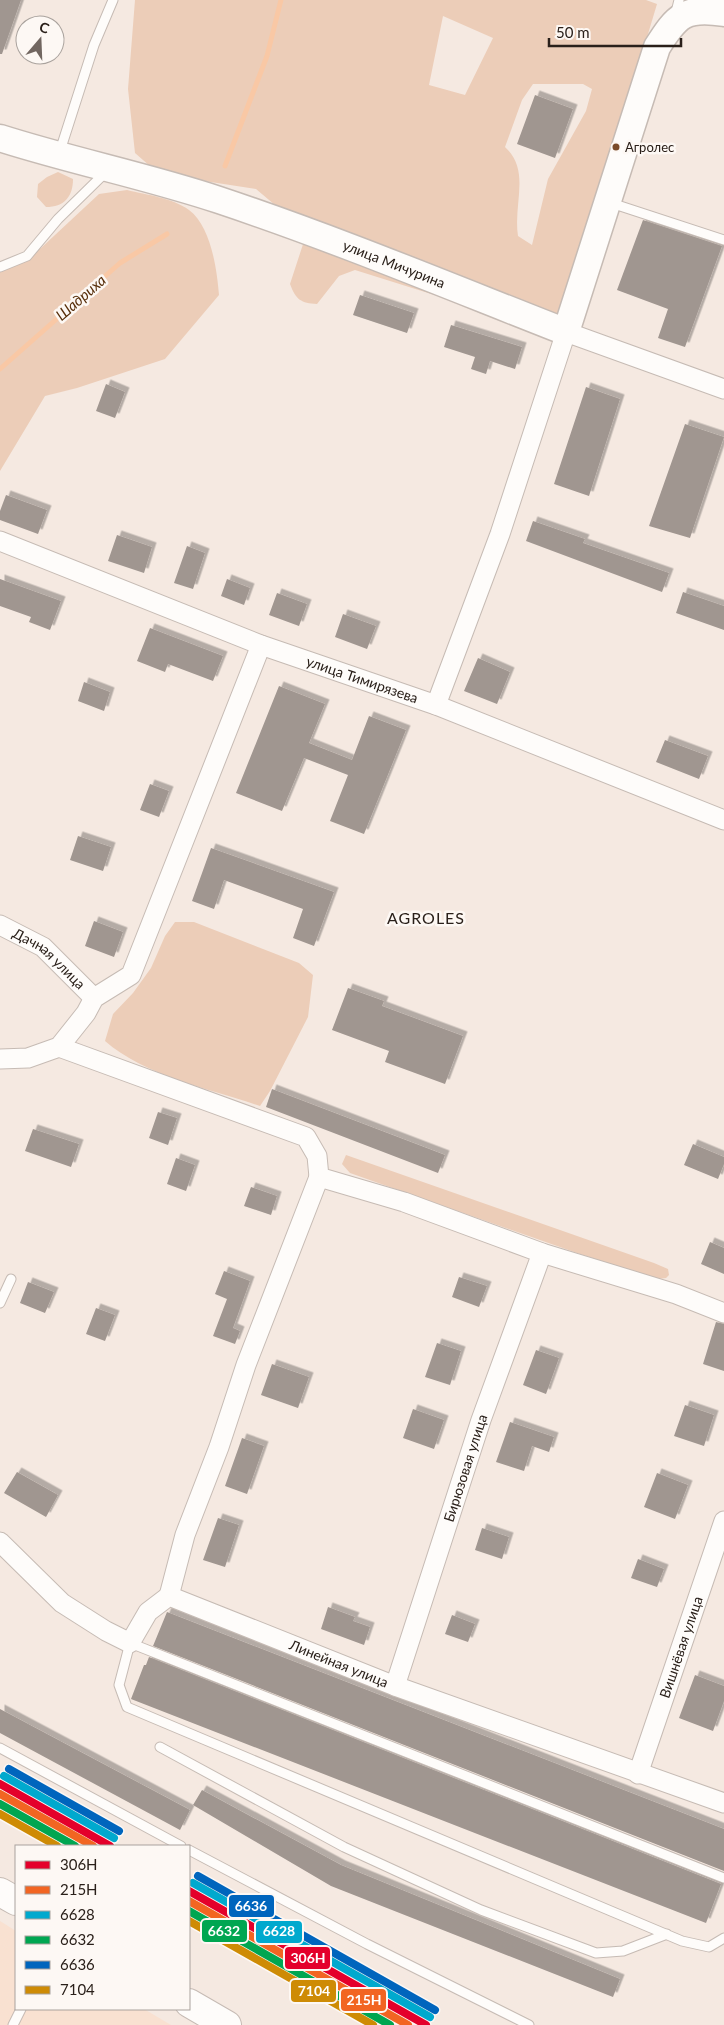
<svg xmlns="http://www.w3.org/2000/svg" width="724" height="2025" viewBox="0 0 724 2025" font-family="Lato,sans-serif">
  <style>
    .built { fill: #f9e1d1 }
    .green { fill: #eccdb8; fill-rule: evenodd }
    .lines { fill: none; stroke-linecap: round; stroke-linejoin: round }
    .stream { stroke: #f9c8a5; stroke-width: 5 }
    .building { fill: #a09690; filter: url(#shadow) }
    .lane-casing { stroke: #c6bbb4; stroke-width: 11 }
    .street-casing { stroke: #c6bbb4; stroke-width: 21 }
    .secondary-casing { stroke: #c6bbb4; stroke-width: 29 }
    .highway-casing { stroke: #c6bbb4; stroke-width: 30 }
    .lane { stroke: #fefcfa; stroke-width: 9 }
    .street { stroke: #fefcfa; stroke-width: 19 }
    .secondary { stroke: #fefcfa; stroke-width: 26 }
    .highway { stroke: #fefcfa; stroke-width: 28 }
    .rail-1-casing { stroke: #fdf8f4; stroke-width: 11 }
    .rail-2-casing { stroke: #fdf8f4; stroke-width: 11 }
    .rail-3-casing { stroke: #fdf8f4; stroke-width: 11 }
    .rail-4-casing { stroke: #fdf8f4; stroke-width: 11 }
    .rail-5-casing { stroke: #fdf8f4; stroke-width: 11 }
    .rail-6-casing { stroke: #fdf8f4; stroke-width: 11 }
    .rail-1 { stroke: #e4002b; stroke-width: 8 }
    .rail-2 { stroke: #f26522; stroke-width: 8 }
    .rail-3 { stroke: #00a9ce; stroke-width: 8 }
    .rail-4 { stroke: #00a651; stroke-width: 8 }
    .rail-5 { stroke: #0065bd; stroke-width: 8 }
    .rail-6 { stroke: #ce8b05; stroke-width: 8 }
    .bus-dot { fill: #7a4b2a; stroke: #fdf8f4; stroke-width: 2 }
    .labels { text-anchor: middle; stroke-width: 5; stroke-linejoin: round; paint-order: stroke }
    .bus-label { font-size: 13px; fill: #2a201a; stroke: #fdf8f4; text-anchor: start }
    .street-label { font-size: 14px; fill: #2a201a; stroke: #fdf8f4 }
    .water-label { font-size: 15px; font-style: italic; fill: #572e0a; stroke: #fdf8f4 }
    .quarter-label { font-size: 16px; letter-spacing: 1px; fill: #2a201a; stroke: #fdf8f4 }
    .line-badge { stroke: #fdf8f4; stroke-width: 2 }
    .badge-label { font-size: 14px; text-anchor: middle; font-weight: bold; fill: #fff }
  </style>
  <defs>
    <filter id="shadow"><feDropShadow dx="4.5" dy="-4.5" stdDeviation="0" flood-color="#0004"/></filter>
  </defs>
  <rect width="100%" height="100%" fill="#f5e9e1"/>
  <!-- built -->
  <path class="built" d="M0,1921L16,1931V2009H144L171,2025H0Z"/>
  <!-- green -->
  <path class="green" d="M135,0H646L657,4L558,334L355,270L339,276L317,304C301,303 296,300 290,284L307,232L256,189L159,174L135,153L128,89ZM443,16L493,38L465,95L429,85ZM533,84H583L592,89L586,111L548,179L532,245L518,236C513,203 531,171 505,147L522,100Z
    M58,172L73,179C73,197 64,207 46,207L37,197L38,184L47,177Z
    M127,190C147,195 173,198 189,210C211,226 217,270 219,295L165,359L77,388L45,396L0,471V271L41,248L99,194Z
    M175,922H194L299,963L313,975L308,1017L270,1091L260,1106C210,1089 145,1076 105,1041L113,1014L133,993L151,968L165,936Z
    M346,1155L654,1263L668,1269L669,1275L666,1278L658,1279L577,1253L350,1173L342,1164Z"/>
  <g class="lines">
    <!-- stream -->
    <path class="stream" d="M225,166L267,56L281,0
      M0,369L120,263L167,234"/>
  </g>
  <!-- building -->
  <path class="building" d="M0,0H21L2,54H0Z
    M535,95L573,109L555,158L517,144Z
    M643,220L722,246L685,347L658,338L668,309L617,290Z
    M360,295L414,313L407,333L353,315Z
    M451,325L522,347L515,369L490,361L486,374L471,369L475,357L444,347Z
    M106,384L125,392L115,418L96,411Z
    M586,387L620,399L589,496L554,484Z
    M685,424L724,437L690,538L649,526Z
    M6,495L47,510L38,534L0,520V511Z
    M533,521L585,539L583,543L669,573L662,592L526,541Z
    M117,535L152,547L144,573L108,561Z
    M187,546L205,553L193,589L174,583Z
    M0,579L61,601L50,630L29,622L31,617L0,606Z
    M227,579L250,588L244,605L221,596Z
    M683,592L724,606V630L676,613Z
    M277,593L307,604L299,626L269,615Z
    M343,614L376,626L367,649L335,637Z
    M150,628L223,656L213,681L168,664L165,672L137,661Z
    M478,658L510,672L497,704L464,691Z
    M84,682L110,692L104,711L78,701Z
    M279,686L325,704L309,743L352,760L369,716L406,730L364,834L330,821L348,775L304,758L282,811L236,793Z
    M665,740L708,756L699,779L656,762Z
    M150,784L169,791L159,817L140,810Z
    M78,836L111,847L103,871L70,860Z
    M211,848L334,892L314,946L293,938L303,909L224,880L214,909L192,901Z
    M94,921L123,932L114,957L85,946Z
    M348,988L384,1001L382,1006L463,1036L445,1084L385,1062L389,1051L332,1030Z
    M272,1089L445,1155L438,1173L266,1107Z
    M158,1112L177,1118L168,1145L149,1138Z
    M33,1129L79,1144L71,1167L25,1151Z
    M693,1144L724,1157V1164L718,1179L684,1165Z
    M176,1158L195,1165L186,1191L167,1184Z
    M251,1187L277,1196L271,1215L244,1206Z
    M710,1242L724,1248V1274L701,1264Z
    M224,1271L250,1281L233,1328L240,1331L235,1344L213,1336L227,1299L215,1294Z
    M459,1277L487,1286L479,1307L452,1297Z
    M28,1282L54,1292L45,1313L20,1303Z
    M96,1308L115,1315L105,1341L86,1334Z
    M716,1322L724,1324V1371L703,1364Z
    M437,1343L461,1351L450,1385L425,1377Z
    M536,1350L559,1358L546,1394L523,1385Z
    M272,1364L309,1377L298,1408L261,1395Z
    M685,1405L714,1415L704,1446L674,1436Z
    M413,1409L444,1420L434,1449L403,1438Z
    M510,1422L554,1437L549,1452L532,1446L524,1471L496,1462Z
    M242,1438L264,1446L247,1494L225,1486Z
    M17,1472L58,1495L46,1517L4,1493Z
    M657,1473L688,1485L675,1519L644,1507Z
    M218,1518L239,1525L225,1567L203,1560Z
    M482,1528L509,1537L502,1559L475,1550Z
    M638,1559L664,1569L657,1587L631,1578Z
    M328,1607L355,1617L353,1621L370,1627L364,1645L321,1629Z
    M167,1612L724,1829V1871L153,1646Z
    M452,1615L475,1624L468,1642L445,1634Z
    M149,1657L721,1884L706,1923L131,1699L144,1665H146Z
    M695,1675L724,1686V1701L713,1731L679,1718Z
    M0,1709L190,1810L180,1830L0,1733Z
    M202,1790L341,1865L620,1979L613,1997L331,1886L193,1805Z"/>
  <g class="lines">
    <defs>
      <path id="lane" d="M675,16L679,0
        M59,154L94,45L113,0
        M611,203L724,240
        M0,267L27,256L58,219L106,172
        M0,1303L11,1279
        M160,1747L344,1847L481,1910L596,1953L623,1951L667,1934
        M0,1748L181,1846
        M189,1850L367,1944L529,2025
        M724,1878L130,1643L119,1685L127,1707L682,1941L709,1947L724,1938
        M13,2025L21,2009"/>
      <g id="street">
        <path id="s1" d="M0,541L261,645L436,705L724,820"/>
        <path d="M436,705L500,534L566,332L724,389"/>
        <path id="s2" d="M0,925L43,947L94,998"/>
        <path d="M59,1047L306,1137L317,1156L319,1177L404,1202L542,1253L676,1294L724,1313"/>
        <path d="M0,1059L28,1058L59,1047L86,1013L94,998L131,975L261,645"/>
        <path id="s3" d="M0,1542L62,1603L106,1631L130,1643L148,1612L169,1596L395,1686L724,1803"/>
        <path d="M169,1596L185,1535L219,1447L246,1365L319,1177"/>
        <path id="s4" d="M395,1686L481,1420L542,1253"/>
        <path id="s5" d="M638,1774L724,1521"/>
      </g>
      <g id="secondary">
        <path id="s6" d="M0,138C72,161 147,176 219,200C336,239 451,287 566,332L657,47C677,15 685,7 724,13"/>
      </g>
      <path id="highway" d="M0,1892L16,1901
        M189,2003L227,2025"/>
    </defs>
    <!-- lane casing -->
    <use href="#lane" class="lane-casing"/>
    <!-- street casing -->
    <use href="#street" class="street-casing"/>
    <!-- secondary casing -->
    <use href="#secondary" class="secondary-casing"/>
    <!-- highway casing -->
    <use href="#highway" class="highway-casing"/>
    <!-- lane -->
    <use href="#lane" class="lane"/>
    <!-- street -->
    <use href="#street" class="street"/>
    <!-- secondary -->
    <use href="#secondary" class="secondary"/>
    <!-- highway -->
    <use href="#highway" class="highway"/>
    <defs>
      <path id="rail-1" d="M0,1784L110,1846
        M189,1891L426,2025"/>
      <path id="rail-2" d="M0,1794L93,1846
        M189,1901L408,2025"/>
      <path id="rail-3" d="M4,1776L114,1838
        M193,1883L430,2017"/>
      <path id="rail-4" d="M0,1804L75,1846
        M189,1911L390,2025"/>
      <path id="rail-5" d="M9,1769L119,1831
        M198,1876L435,2010"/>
      <path id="rail-6" d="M0,1814L57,1846
        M189,1921L373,2025"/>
    </defs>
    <!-- rail-1 casing -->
    <use href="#rail-1" class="rail-1-casing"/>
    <!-- rail-2 casing -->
    <use href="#rail-2" class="rail-2-casing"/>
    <!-- rail-3 casing -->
    <use href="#rail-3" class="rail-3-casing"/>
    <!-- rail-4 casing -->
    <use href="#rail-4" class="rail-4-casing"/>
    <!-- rail-5 casing -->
    <use href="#rail-5" class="rail-5-casing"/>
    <!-- rail-6 casing -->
    <use href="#rail-6" class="rail-6-casing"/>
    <!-- rail-1 -->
    <use href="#rail-1" class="rail-1"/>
    <!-- rail-2 -->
    <use href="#rail-2" class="rail-2"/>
    <!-- rail-3 -->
    <use href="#rail-3" class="rail-3"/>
    <!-- rail-4 -->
    <use href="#rail-4" class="rail-4"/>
    <!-- rail-5 -->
    <use href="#rail-5" class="rail-5"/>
    <!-- rail-6 -->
    <use href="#rail-6" class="rail-6"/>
  </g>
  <!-- markers -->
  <circle class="bus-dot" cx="616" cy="147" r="4.5"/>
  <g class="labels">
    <!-- bus labels -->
    <g class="bus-label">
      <text x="625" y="152">Агролес</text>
    </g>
    <!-- street labels -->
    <g class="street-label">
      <text dy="5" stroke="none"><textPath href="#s6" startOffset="414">улица Мичурина</textPath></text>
      <text dy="5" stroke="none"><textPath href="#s1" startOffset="388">улица Тимирязева</textPath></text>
      <text dy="5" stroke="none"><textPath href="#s2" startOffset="60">Дачная улица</textPath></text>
      <text dy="5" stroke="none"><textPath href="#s4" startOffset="229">Бирюзовая улица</textPath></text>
      <text dy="5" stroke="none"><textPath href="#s5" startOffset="134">Вишнёвая улица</textPath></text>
      <text dy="5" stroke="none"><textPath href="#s3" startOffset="411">Линейная улица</textPath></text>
    </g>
    <!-- water labels -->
    <g class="water-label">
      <text transform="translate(81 298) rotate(-41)" y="5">Шадриха</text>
    </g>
    <!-- quarter labels -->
    <g class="quarter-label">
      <text x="426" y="924">AGROLES</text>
    </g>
  </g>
  <g class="line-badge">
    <rect x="228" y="1894" width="47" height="24" rx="5" fill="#0065bd"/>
    <rect x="201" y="1919" width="47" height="24" rx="5" fill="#00a651"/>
    <rect x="255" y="1920" width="48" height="24" rx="5" fill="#00a9ce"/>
    <rect x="284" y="1946" width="47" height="24" rx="5" fill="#e4002b"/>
    <rect x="290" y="1979" width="47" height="24" rx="5" fill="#ce8b05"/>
    <rect x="340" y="1988" width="47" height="24" rx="5" fill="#f26522"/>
  </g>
  <g class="badge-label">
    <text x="251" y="1911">6636</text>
    <text x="224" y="1936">6632</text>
    <text x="279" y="1936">6628</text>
    <text x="308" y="1963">306Н</text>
    <text x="314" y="1996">7104</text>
    <text x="364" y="2005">215Н</text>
  </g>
  <!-- legend -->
  <rect x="15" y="1845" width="175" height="165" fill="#fdf8f4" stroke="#a9a29d"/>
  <rect x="25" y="1861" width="25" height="8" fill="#e4002b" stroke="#a9a29d"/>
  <text x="60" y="1870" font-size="15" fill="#2a201a">306Н</text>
  <rect x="25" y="1886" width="25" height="8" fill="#f26522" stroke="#a9a29d"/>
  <text x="60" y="1895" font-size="15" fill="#2a201a">215Н</text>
  <rect x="25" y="1911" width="25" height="8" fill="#00a9ce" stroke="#a9a29d"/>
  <text x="60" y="1920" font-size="15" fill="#2a201a">6628</text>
  <rect x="25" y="1936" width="25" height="8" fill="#00a651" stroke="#a9a29d"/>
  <text x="60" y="1945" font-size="15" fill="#2a201a">6632</text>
  <rect x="25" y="1961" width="25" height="8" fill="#0065bd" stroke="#a9a29d"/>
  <text x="60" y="1970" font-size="15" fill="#2a201a">6636</text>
  <rect x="25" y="1986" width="25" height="8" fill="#ce8b05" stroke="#a9a29d"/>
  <text x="60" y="1995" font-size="15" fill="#2a201a">7104</text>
  <!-- north arrow -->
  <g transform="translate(40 40) rotate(19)"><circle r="24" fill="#fdf8f4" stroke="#a9a29d"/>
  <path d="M0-4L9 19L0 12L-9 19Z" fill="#716660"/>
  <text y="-8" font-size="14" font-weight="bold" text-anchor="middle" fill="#2a201a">С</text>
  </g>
  <!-- scale -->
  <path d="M549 38v8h132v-8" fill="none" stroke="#2a201a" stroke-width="2.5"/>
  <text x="556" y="38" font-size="15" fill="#2a201a" stroke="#fdf8f4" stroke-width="4" paint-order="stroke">50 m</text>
</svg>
